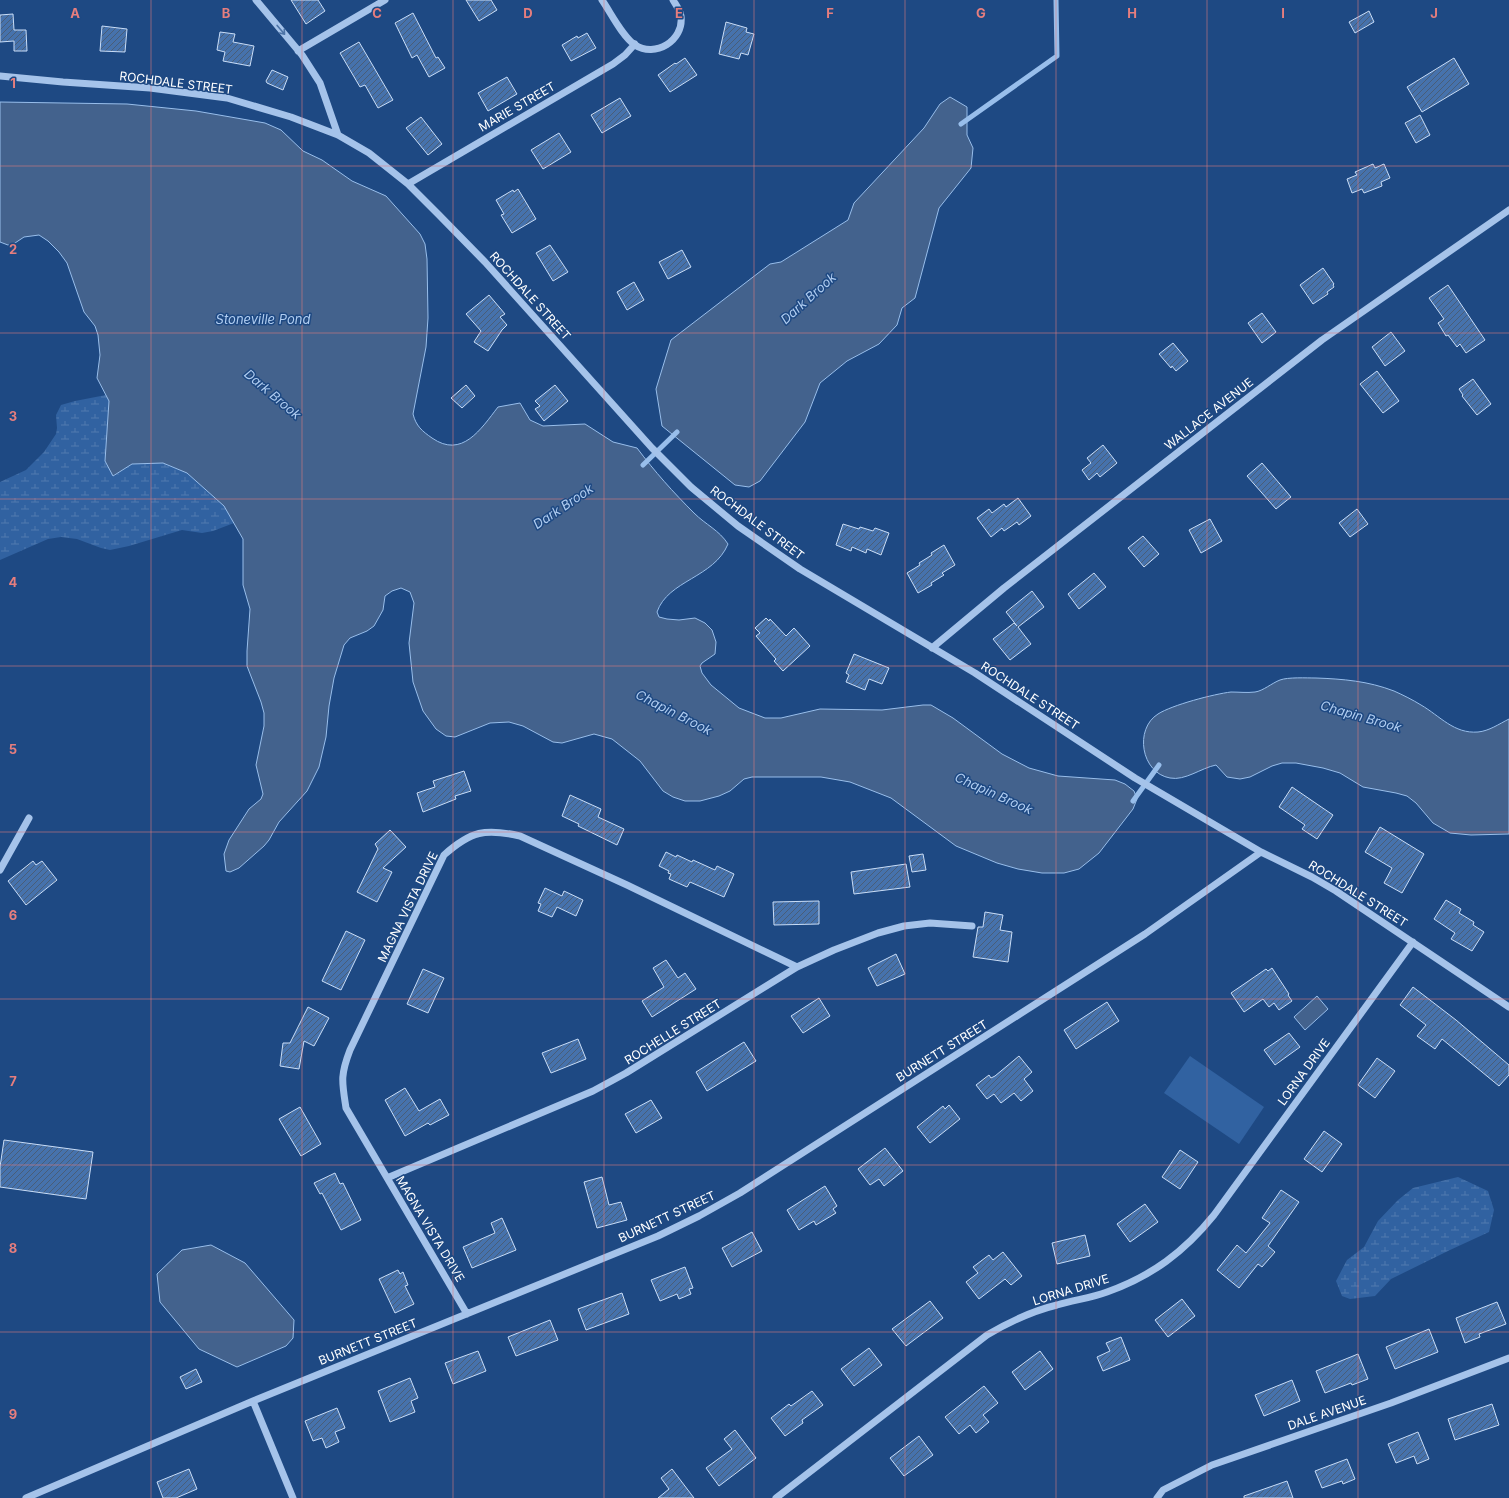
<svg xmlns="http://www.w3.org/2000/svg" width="1509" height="1498" viewBox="0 0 1509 1498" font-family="Inter,sans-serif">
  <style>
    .wetland { fill: url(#wetland-marsh) }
    .garden { fill: #3162a1 }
    .water { fill: #43628d; stroke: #98beeb }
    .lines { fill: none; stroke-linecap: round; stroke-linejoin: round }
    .stream { stroke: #98beeb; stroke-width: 5 }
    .building { fill: url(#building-hatch); stroke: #c9ddf7 }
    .minor { stroke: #a5c3ea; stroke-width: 7 }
    .oneway { stroke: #4d74a7 }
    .grid { fill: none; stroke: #e67e7e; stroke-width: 1; stroke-opacity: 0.55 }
    .labels { text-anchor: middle; stroke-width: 3; stroke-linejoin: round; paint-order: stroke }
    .street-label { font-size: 12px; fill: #fff; stroke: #1e4983 }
    .water-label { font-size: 13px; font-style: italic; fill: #b0cdf1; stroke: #1e4983 }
    .grid-label { font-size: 13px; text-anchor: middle; font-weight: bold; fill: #e67e7e; stroke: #1e4983; stroke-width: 3; stroke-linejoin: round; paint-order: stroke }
  </style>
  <defs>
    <pattern id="wetland-marsh" width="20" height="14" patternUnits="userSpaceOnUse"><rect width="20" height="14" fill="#3162a1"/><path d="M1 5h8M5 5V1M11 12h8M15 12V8" fill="none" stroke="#507aaf"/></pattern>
    <pattern id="building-hatch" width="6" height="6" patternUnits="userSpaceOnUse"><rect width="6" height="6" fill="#4672ac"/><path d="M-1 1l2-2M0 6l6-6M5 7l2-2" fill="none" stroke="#495d77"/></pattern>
  </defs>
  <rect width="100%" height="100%" fill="#1e4983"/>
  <!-- wetland -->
  <path class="wetland" d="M106,395L109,401L105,461L114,476L132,464L163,463L187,473L224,506L234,523L213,531L202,533L182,530L129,546L110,550L101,548L77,539L61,537L48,539L0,560V482L26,470L44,452L56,434L57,428L56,415L61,405L75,401Z
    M1458,1177L1488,1191L1494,1210L1489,1232L1450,1250L1391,1279L1375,1296L1350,1299L1342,1296L1336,1281L1347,1260L1364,1247L1378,1221L1398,1200L1413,1188Z"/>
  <!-- garden -->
  <path class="garden" d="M1190,1056L1264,1107L1239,1144L1164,1093Z"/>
  <!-- water -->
  <path class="water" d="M950,97L967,107V135L973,148L971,168L939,208L915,298L902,308L897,325L879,344L847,361L820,383L805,422L760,481L749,487L735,485L662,426L656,389L671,340L770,264L781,262L848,220L854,203L924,128L940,104Z
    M0,102L127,104L196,111L265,123L281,130L303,151L322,160L352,181L386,196L420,234L425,244L427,259L428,318L426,347L413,414C416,426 422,431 432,438C462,459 481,429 498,407L520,403L530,420L543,426L585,424L613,442L637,448C655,472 673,492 694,513C706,525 719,530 728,544C714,578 668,580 657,612L659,617L667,619L679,620L695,618L705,623L712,630L716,642L715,654L702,663L700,666L702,673L711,685L739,708L765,718H781L820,709L882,710L923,705H931L953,718L1002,754L1029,768L1058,776L1115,780L1125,784L1134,791L1137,799L1133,809L1099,853L1079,869L1064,873H1042L1018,869L997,863L956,846L891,798L850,782L821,777H752L744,779L730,791L719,796L700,801H685L673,797L663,791L640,761L612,739L594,734L562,743L553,742L523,726L509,722L490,723L455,737L446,736L436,729L423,711L413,682L409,643L414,603L410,592L401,588L392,591L385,596L383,610L374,626L367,631L350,638L344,645L334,678L329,706L326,737L319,767L307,791L279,822L269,840L264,846L239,868L230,872L226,871L224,854L229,840L249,809L261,799L263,794L256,765L264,726V713L261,702L247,666V651L250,609L243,585V539L224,506L187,473L163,463L132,464L113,476L105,461L109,401L97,378L100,355L98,335L95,326L84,312L67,263L59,252L48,241L39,235L24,237L12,245H8L0,242Z
    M1316,678C1343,679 1368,681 1394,691C1403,695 1413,700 1421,705C1440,716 1454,734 1478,732C1489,731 1499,724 1509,719V834L1471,835L1450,833L1433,823L1416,803L1407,796L1396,793L1363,787L1340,773L1323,768L1296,763H1282L1272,766L1250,777L1240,779L1227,777L1216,765C1201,768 1185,781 1170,778C1141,773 1134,729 1158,714C1172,705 1214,694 1231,692C1239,692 1247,693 1255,692C1263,691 1272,683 1280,680C1288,677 1306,678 1316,678Z
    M1317,996L1328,1009L1305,1030L1294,1017Z
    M211,1245L245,1263L294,1320L293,1338L286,1346L237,1367L199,1349L160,1302L157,1274L182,1250Z"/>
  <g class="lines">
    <!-- stream -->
    <path class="stream" d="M961,124L1057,56L1056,0
      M643,465L677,432
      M1133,801L1159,765"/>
  </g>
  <!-- building -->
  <path class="building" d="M291,0H318L325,11L306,24Z
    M466,0H491L497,10L479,21Z
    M1369,11L1374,22L1355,33L1349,22Z
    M413,13L436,58L438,57L445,68L429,77L417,55L412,58L395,23Z
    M13,14L14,30H26L27,51H14V41L0,42V15Z
    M726,22L747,28L746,32L754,34L748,55L741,53L739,59L719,54Z
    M102,26L127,29L125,52L100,51Z
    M220,32L235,34L233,42L254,46L250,66L223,61L225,52L217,50Z
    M587,33L596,48L571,61L562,45L577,36L578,38Z
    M359,42L393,100L378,108L365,85L360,87L340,53Z
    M685,58L697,75L670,92L658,75L675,63L676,64Z
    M1454,58L1469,84L1422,112L1407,87Z
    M272,70L288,77L283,90L267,83L266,81Z
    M507,77L517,94L488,111L478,93Z
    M620,98L631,116L602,133L591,115Z
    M1420,115L1430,135L1416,143L1405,123Z
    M421,117L442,144L428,155L406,128Z
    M559,133L571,152L543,169L531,150Z
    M1373,164L1375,168L1384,164L1390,178L1381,182L1382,186L1364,193L1362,189L1352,193L1347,179L1357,175L1355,172Z
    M518,189L536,219L512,233L501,215L504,214L496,200L513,190L514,192Z
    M550,245L568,272L553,281L536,253Z
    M682,250L691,267L668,279L659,262Z
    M1323,268L1334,284L1333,285L1334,287L1327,292L1328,294L1313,304L1300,285Z
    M634,282L644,300L627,310L617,292Z
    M1448,285L1485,340L1466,353L1460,344L1457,347L1448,335L1446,336L1438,323L1444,319L1429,298Z
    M489,295L505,314L500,317L507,325L502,330L488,351L474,342L481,331L466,314Z
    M1262,313L1276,332L1262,343L1248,323Z
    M1391,332L1405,351L1385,366L1372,347Z
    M1173,343L1188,361L1176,371L1172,366L1171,368L1159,354Z
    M1377,371L1399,401L1383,413L1360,384Z
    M1473,379L1491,404L1477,415L1462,396L1463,395L1459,389Z
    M466,385L475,396L462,408L451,398Z
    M555,385L568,401L544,421L535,409L540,406L535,401Z
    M1103,445L1117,463L1100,477L1097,473L1089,480L1082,470L1091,463L1087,458Z
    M1262,463L1291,497L1276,509L1247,476Z
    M1018,498L1031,516L1019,525L1017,522L1004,531L1002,528L991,537L977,518L989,509L992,513L1004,504L1006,507Z
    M1357,509L1368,524L1350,537L1339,523Z
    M1210,519L1222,541L1201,553L1189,530Z
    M843,524L859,529L860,527L873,531L875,528L889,533L881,555L867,549L866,553L852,547L851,551L836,545Z
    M1143,536L1159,554L1144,567L1128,548Z
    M944,545L955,565L942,573L944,575L931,583L932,585L918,593L907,573L920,565L919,563L932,555L931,553Z
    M1094,573L1106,587L1079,609L1068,594Z
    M1032,591L1044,607L1018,627L1031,644L1010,660L993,639L1014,623L1017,626L1006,612Z
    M766,618L769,621L770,619L786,636L794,628L810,646L783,671L774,661L776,659L756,636L760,633L755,628Z
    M854,654L889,668L882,684L869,679L865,690L846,682L849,675L846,673Z
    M464,771L471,791L455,796L456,799L423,812L417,793L435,787L433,781Z
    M1292,787L1333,815L1317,839L1302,829L1305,825L1279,807Z
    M570,795L601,809L598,817L624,829L617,845L578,826L579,824L562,816Z
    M1380,827L1424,854L1402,893L1384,883L1392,868L1365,852Z
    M390,830L406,847L383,868L392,872L377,902L357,892L378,849L375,844Z
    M666,852L676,857L677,855L692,862L693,860L715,870L717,866L734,874L724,897L690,882L687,887L669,879L671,874L668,873L669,871L659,866Z
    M923,854L926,870L912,872L909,856Z
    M33,861L36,865L42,861L57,880L26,905L8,881Z
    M906,864L910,887L854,894L851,872Z
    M545,888L562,896L564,891L583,900L576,916L557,907L552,917L538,911L541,904L538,903Z
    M1446,900L1461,909L1459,913L1474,922L1473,925L1484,932L1472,951L1451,939L1455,933L1434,919Z
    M819,901V924L774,925L773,902Z
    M985,912L1003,915L1000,930L1012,932L1008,962L973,957L978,927H983Z
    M346,931L365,940L341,990L322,981Z
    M896,954L905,974L877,986L868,968Z
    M666,960L678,978L685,973L696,989L652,1017L642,1001L664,987L653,968Z
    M1272,968L1289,994L1288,995L1292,1001L1279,1010L1274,1003L1269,1007L1263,999L1244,1012L1231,993L1266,969L1268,971Z
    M423,969L444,978L428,1013L407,1004Z
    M1413,987L1456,1020L1509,1065V1075L1499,1086L1442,1039L1435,1049L1417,1036L1426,1025L1400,1005Z
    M819,998L830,1016L803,1033L791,1016Z
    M1107,1002L1119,1021L1076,1049L1064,1030Z
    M308,1007L329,1018L314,1046L304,1041L299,1069L280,1066L283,1043H290Z
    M1289,1033L1300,1047L1275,1065L1264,1050Z
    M578,1039L586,1059L551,1073L542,1053Z
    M744,1042L756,1061L707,1091L696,1072Z
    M1019,1056L1032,1072L1024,1079L1033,1091L1021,1101L1014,1093L1001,1103L994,1094L987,1099L976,1085L989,1075L991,1078L995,1076Z
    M1377,1058L1395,1071L1375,1098L1358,1085Z
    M405,1088L419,1111L440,1099L449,1115L430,1125L428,1123L405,1136L385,1100Z
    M651,1100L662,1118L636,1133L625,1114Z
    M949,1105L960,1119L930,1143L917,1127L943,1106L945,1109Z
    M300,1107L321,1144L301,1156L279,1119Z
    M1324,1131L1342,1144L1322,1172L1304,1159Z
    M4,1140L93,1152L86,1199L0,1187V1167Z
    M885,1148L903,1171L884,1186L879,1179L870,1185L858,1169Z
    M1180,1150L1198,1162L1180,1189L1162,1177Z
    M335,1173L340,1184L343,1183L361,1220L341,1230L322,1193L320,1194L314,1183Z
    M602,1177L609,1205L621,1202L627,1220L597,1228L584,1182Z
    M825,1186L837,1206L833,1209L836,1213L816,1225L814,1221L799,1230L787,1210Z
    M1281,1190L1299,1202L1268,1246L1275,1252L1262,1267L1258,1264L1239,1288L1217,1270L1237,1245L1246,1253L1270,1223L1262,1218Z
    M1145,1204L1158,1222L1130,1242L1117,1224Z
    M502,1218L516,1250L472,1268L463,1247L495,1233L491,1223Z
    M752,1232L762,1251L732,1267L722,1248Z
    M1085,1235L1090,1256L1057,1264L1052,1243Z
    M1003,1252L1022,1276L1011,1285L1005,1279L979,1299L966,1282L978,1273L973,1267L989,1255L993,1260Z
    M685,1267L693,1288L689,1289L691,1294L679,1299L677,1294L660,1301L651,1280Z
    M398,1270L400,1274L403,1272L408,1285L405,1286L414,1304L395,1313L379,1279Z
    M622,1293L629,1314L586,1330L578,1309Z
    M1182,1299L1195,1316L1168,1337L1155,1320Z
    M930,1301L943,1318L906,1346L892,1329Z
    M1497,1302L1506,1324L1479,1334L1480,1337L1465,1343L1456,1318Z
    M550,1320L558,1340L516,1356L508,1337Z
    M1429,1329L1438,1352L1395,1369L1386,1347Z
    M1121,1337L1130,1360L1103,1371L1097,1357L1110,1351L1106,1343Z
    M869,1348L882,1365L854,1386L841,1369Z
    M478,1351L486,1371L453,1384L445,1363Z
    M1040,1351L1053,1369L1025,1390L1012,1372Z
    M1358,1354L1368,1379L1352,1385L1351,1383L1325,1393L1316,1371Z
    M196,1369L202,1382L186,1389L180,1377Z
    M410,1378L418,1398L411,1401L415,1412L390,1422L378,1391Z
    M1292,1380L1300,1401L1264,1416L1255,1395Z
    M984,1386L998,1403L983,1415L989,1422L976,1433L970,1425L959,1434L945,1417Z
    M812,1391L823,1405L802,1420L803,1423L785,1436L771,1418L789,1404L791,1406Z
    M1492,1404L1499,1425L1455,1440L1448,1419Z
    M337,1408L345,1428L335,1432L339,1442L326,1448L322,1438L313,1441L305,1421Z
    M735,1430L756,1458L719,1486L706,1468L732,1449L724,1439Z
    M1418,1432L1429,1459L1417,1464L1414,1456L1396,1463L1388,1444Z
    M919,1436L933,1455L904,1476L890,1458Z
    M1347,1459L1355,1479L1343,1484L1342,1481L1322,1488L1315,1471Z
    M189,1469L197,1489L176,1498H163L157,1482Z
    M672,1469L694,1498H658L669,1489L661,1478Z
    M1287,1481L1293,1498H1244V1496Z"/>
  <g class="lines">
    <!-- minor -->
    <path class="minor" d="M256,0L302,55L320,83L338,135
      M602,0C611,13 622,36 635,45C655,58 684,41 681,16C680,10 676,5 673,0
      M298,51L385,0
      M0,76L63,82L150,88L227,98L291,117L338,135L369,153L408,184L439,215L485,262L652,448L691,487L738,526L800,569L975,673L1135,778L1261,852L1312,877L1336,891L1509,1007
      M408,184L613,64L625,55L635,44
      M932,648L1004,588L1322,340L1509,210
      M0,870L29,818
      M387,1178L593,1091L626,1073L797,967L834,950L878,933L904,926L930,923L972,926
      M467,1314L346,1108C342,1082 340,1076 350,1050L444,855C471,831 485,828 520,836L627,885L797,967
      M253,1401L293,1498
      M26,1498L253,1401L658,1236L699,1216L740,1193L1145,934L1261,852
      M776,1498L987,1335C1009,1322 1032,1311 1057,1305C1073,1300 1091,1298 1107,1292C1152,1276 1184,1252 1214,1215L1413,942
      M1157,1498L1163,1490L1212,1465L1391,1403L1509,1358"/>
  </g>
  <!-- one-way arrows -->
  <defs><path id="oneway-shaft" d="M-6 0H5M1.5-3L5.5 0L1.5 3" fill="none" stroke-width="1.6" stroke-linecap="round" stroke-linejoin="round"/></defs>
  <use class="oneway" href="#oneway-shaft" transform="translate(281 30) rotate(50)"/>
  <!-- grid -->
  <path class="grid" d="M151,0V1498M302,0V1498M453,0V1498M604,0V1498M754,0V1498M905,0V1498M1056,0V1498M1207,0V1498M1358,0V1498M0,166H1509M0,333H1509M0,499H1509M0,666H1509M0,832H1509M0,999H1509M0,1165H1509M0,1332H1509"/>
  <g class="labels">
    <!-- street labels -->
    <g class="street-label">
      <text transform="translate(176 83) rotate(7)" y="4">ROCHDALE STREET</text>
      <text transform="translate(517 107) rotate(-30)" y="4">MARIE STREET</text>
      <text transform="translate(530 296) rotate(48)" y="4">ROCHDALE STREET</text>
      <text transform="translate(1209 414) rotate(-38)" y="4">WALLACE AVENUE</text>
      <text transform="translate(757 523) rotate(37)" y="4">ROCHDALE STREET</text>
      <text transform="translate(1030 696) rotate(33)" y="4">ROCHDALE STREET</text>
      <text transform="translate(1358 894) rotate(32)" y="4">ROCHDALE STREET</text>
      <text transform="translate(408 907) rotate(-64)" y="4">MAGNA VISTA DRIVE</text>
      <text transform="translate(673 1032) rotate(-32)" y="4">ROCHELLE STREET</text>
      <text transform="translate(942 1051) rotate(-32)" y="4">BURNETT STREET</text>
      <text transform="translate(1304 1072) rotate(-54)" y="4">LORNA DRIVE</text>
      <text transform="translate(667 1217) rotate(-25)" y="4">BURNETT STREET</text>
      <text transform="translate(430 1229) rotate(59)" y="4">MAGNA VISTA DRIVE</text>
      <text transform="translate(1071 1290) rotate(-17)" y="4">LORNA DRIVE</text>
      <text transform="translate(368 1342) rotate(-22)" y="4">BURNETT STREET</text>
      <text transform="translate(1327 1413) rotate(-19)" y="4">DALE AVENUE</text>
    </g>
    <!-- water labels -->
    <g class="water-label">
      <text transform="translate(808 298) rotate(-42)" y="5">Dark Brook</text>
      <text x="263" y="324">Stoneville Pond</text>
      <text transform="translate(273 394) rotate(40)" y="5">Dark Brook</text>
      <text transform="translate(563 506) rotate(-34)" y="5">Dark Brook</text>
      <text transform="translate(674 712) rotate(27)" y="5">Chapin Brook</text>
      <text transform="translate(1361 716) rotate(16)" y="5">Chapin Brook</text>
      <text transform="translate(994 793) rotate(24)" y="5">Chapin Brook</text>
    </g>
  </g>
  <g class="grid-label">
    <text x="75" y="18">A</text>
    <text x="226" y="18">B</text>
    <text x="377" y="18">C</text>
    <text x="528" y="18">D</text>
    <text x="679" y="18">E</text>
    <text x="830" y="18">F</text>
    <text x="981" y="18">G</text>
    <text x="1132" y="18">H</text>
    <text x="1283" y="18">I</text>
    <text x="1434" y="18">J</text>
    <text x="13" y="88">1</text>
    <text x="13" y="254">2</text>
    <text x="13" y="421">3</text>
    <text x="13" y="587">4</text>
    <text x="13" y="754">5</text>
    <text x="13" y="920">6</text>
    <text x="13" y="1086">7</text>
    <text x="13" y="1253">8</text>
    <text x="13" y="1419">9</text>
  </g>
</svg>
